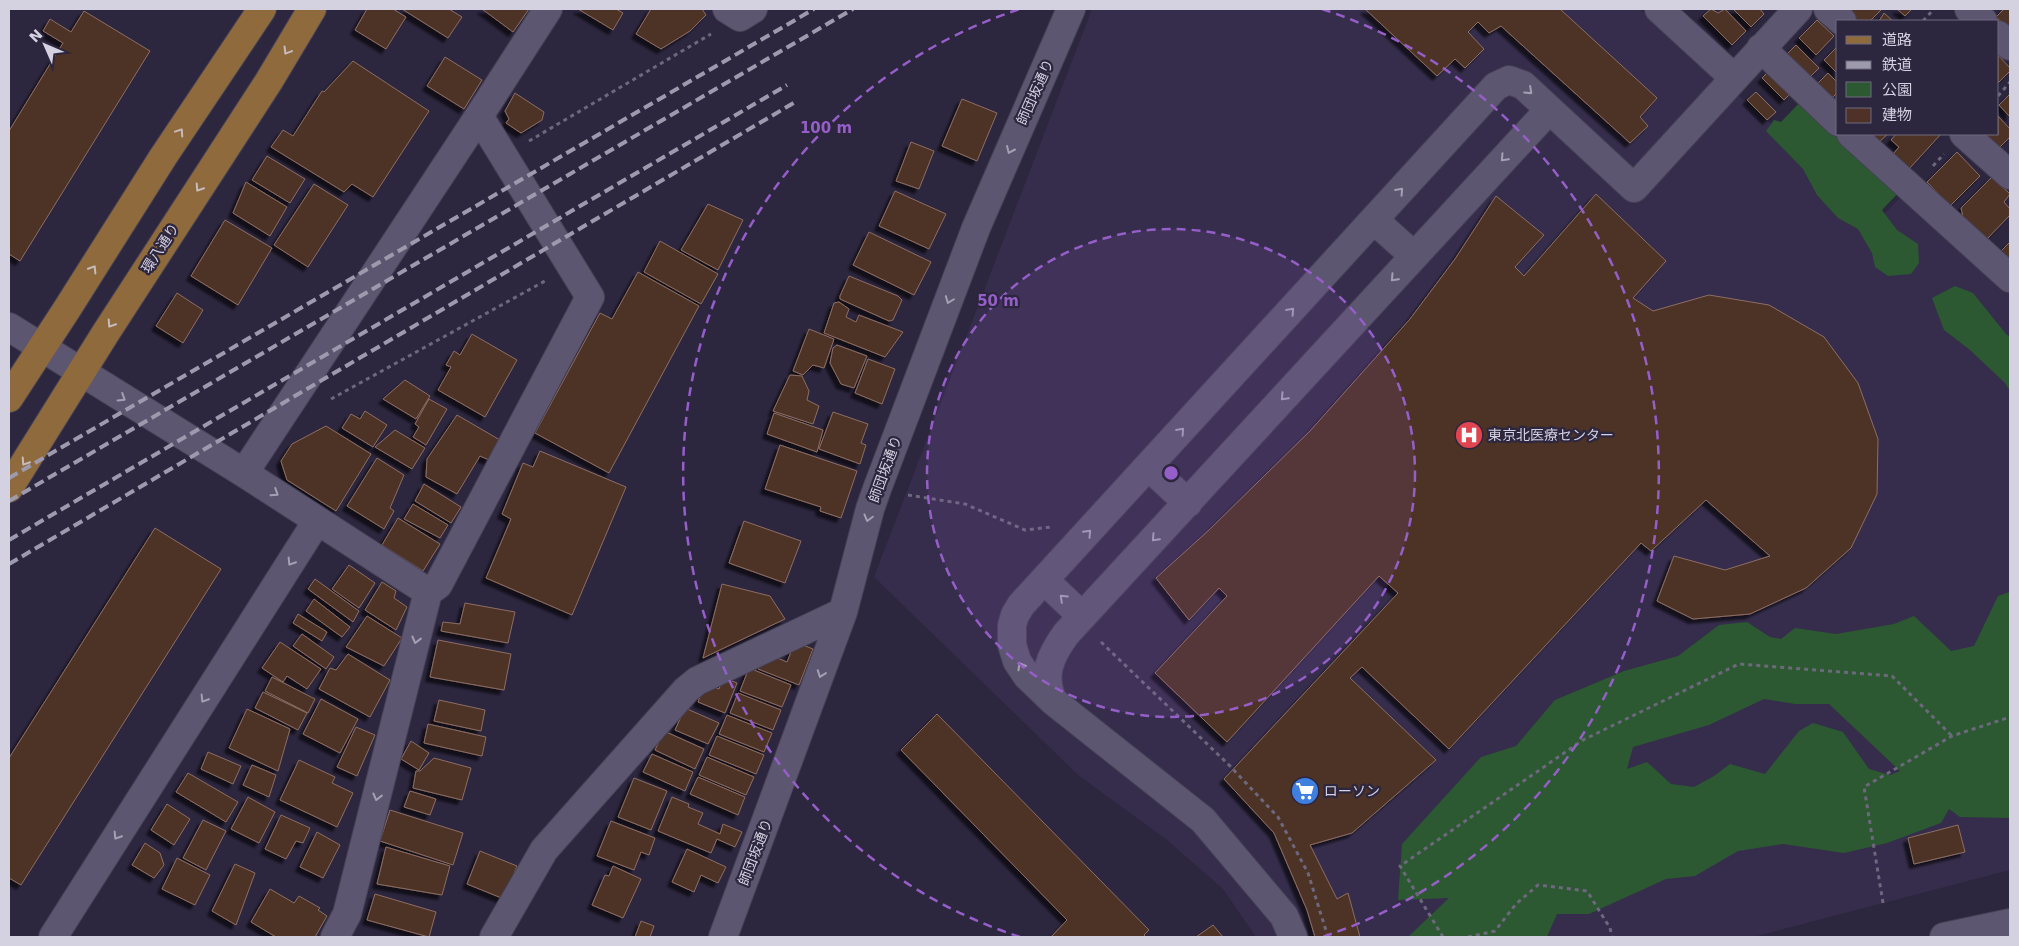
<svg xmlns="http://www.w3.org/2000/svg" width="2019" height="946" viewBox="0 0 2019 946" font-family="'DejaVu Sans','Noto Sans JP',sans-serif">
  <style>
    .built { fill: #352d4b }
    .green { fill: #2c5932; fill-rule: evenodd }
    .building { fill: #4e3228; stroke: #8d6e63; filter: url(#shadow) }
    .lines { fill: none; stroke-linecap: round; stroke-linejoin: round }
    .minor-casing { stroke: #464155; stroke-width: 30 }
    .major-casing { stroke: #464155; stroke-width: 30 }
    .path { stroke: #6d687d; stroke-width: 3; stroke-dasharray: 4 4; stroke-linecap: butt }
    .minor { stroke: #5c5671; stroke-width: 28 }
    .major { stroke: #8e6a3c; stroke-width: 28 }
    .rail { stroke: #9e9aad; stroke-width: 4; stroke-dasharray: 10 5; stroke-linecap: butt }
    .oneway { stroke: #c6bcc0 }
    .oneway2 { stroke: #a4a0b4 }
    .ring { fill: none; stroke: #965ec9; stroke-width: 2.5; stroke-dasharray: 9 6 }
    .labels { text-anchor: middle; stroke-width: 4.5; stroke-linejoin: round; paint-order: stroke }
    .street-label { font-size: 14px; fill: #d4d1e1; stroke: #2c263e }
    .poi-label { font-size: 14px; fill: #d4d1e1; stroke: #2c263e; text-anchor: start }
    .centre { fill: #965ec9; stroke: #2c263e; stroke-width: 2.5 }
    .ring-label { font-size: 15px; text-anchor: middle; font-weight: bold; fill: #965ec9; stroke: #2c263e; stroke-width: 4.5; stroke-linejoin: round; paint-order: stroke }
  </style>
  <defs>
    <filter id="shadow"><feDropShadow dx="-4.5" dy="4.5" stdDeviation="1" flood-color="#0009"/></filter>
  </defs>
  <rect width="100%" height="100%" fill="#2c263e"/>
  <!-- built -->
  <path class="built" d="M1092,9H1640L1879,219L1904,194L2010,292V870L1753,937H1256L1223,889L1167,840L1078,775L874,577Z"/>
  <!-- green -->
  <path class="green" d="M1802,100L1900,191L1882,210L1897,230L1918,244L1919,263L1911,274L1888,276L1875,267L1872,253L1858,229L1838,218L1817,195L1803,169L1766,131L1774,120L1781,122Z
    M1955,286L1973,293L2006,334L2010,337V391L2005,383L1970,350L1944,330L1932,298Z
    M2010,592V818L1960,817L1949,809L1941,823L1887,843L1844,853L1783,844L1738,851L1695,876L1666,879L1589,914H1557L1547,937H1408L1449,898L1398,900L1402,844L1481,757L1516,746L1555,700L1624,671L1678,656L1719,625L1747,622L1770,637L1781,639L1795,628L1836,634L1894,624L1914,616L1951,651L1974,646L1998,596ZM1764,699L1795,704H1829L1900,771L1890,775L1869,769L1843,732L1813,723L1799,731L1765,774L1730,764L1714,776L1694,787L1671,784L1647,762L1627,769L1633,747L1709,725Z"/>
  <!-- building -->
  <path class="building" d="M367,9H393L406,17L386,49L355,30Z
    M402,9H449L462,17L448,38Z
    M482,9H529L513,32Z
    M578,9H616L623,13L613,30Z
    M651,9H702L706,15L690,31L661,49L636,34Z
    M1365,9H1560L1657,98L1640,117L1648,126L1630,143L1501,26L1489,33L1478,22L1468,32L1484,49L1465,68L1455,59L1437,76Z
    M1711,9L1718,13L1725,9L1746,31L1732,45L1703,16Z
    M1733,9H1760L1764,14L1751,27Z
    M1840,9H1881V10L1870,21H1853Z
    M1897,9H1912L1905,16Z
    M2004,9H2010V30L1996,17Z
    M84,11L150,51L20,261L9,254V131L63,43L43,31L50,19L71,32Z
    M1884,13L1893,21H1879Z
    M1817,20L1834,36L1816,55L1799,38Z
    M1796,45L1819,68L1809,78L1786,55Z
    M1838,46V74L1824,60Z
    M1998,55L2010,68V71L1998,83Z
    M445,57L482,80L464,109L427,86Z
    M353,61L429,111L373,197L352,184L344,192L271,147L283,130L293,136L322,91L324,92Z
    M1769,71L1791,93L1784,100L1762,78Z
    M1828,73L1838,83V92L1831,99L1816,85Z
    M1756,92L1776,112L1767,120L1747,100Z
    M515,93L544,112L542,120L521,133L506,123L509,119L505,111Z
    M2010,94V117L1999,105Z
    M962,99L997,113L977,161L942,146Z
    M1998,116L2010,129V137L1996,151L1979,134H1998Z
    M1871,134H1888L1879,142Z
    M1896,134H1941L1909,169L1893,154L1899,147L1891,140Z
    M911,142L934,151L919,189L896,181Z
    M1957,152L1980,176L1950,206L1927,182Z
    M267,156L305,179L290,203L252,180Z
    M1992,177L2010,194L2004,202L2010,209V215L1987,239L1964,221L1961,208Z
    M246,182L287,207L270,236L233,213Z
    M314,184L348,205L308,267L274,245Z
    M895,191L946,214L929,249L879,226Z
    M1596,194L1666,261L1633,298L1653,311L1709,295L1769,305L1824,337L1858,383L1878,439L1877,494L1851,548L1806,588L1750,614L1693,619L1657,601L1674,556L1725,570L1770,556L1706,500L1651,551L1641,543L1449,749L1362,667L1350,678L1436,760L1352,833L1310,845L1337,899L1348,893L1360,937H1315L1307,910L1274,833L1224,779L1398,593L1379,576L1227,742L1155,673L1227,596L1219,588L1189,620L1156,578L1209,530L1310,431L1410,319L1455,259L1496,196L1544,235L1515,267L1524,276Z
    M708,204L743,220L718,270L681,250Z
    M225,220L272,248L238,305L191,276Z
    M869,232L931,262L914,295L853,265Z
    M660,241L718,274L701,304L644,272Z
    M2010,242V260L2001,251Z
    M638,272L699,306L609,473L535,433L600,313L612,319Z
    M849,276L898,296L902,300L893,320L889,321L840,299V296Z
    M177,293L203,310L183,343L156,326Z
    M839,302L849,309L846,317L856,322L859,315L903,332L885,357L824,333L834,303Z
    M809,329L834,339L824,368L813,365L803,375L793,371Z
    M472,334L517,360L485,417L438,390L451,367L446,365L454,351L460,355Z
    M837,345L867,356L854,388L841,384L830,363L833,348Z
    M868,359L895,369L882,404L855,393Z
    M790,375L802,376L809,391L807,400L819,406L813,424L773,411Z
    M405,380L430,396L416,419L383,399Z
    M429,399L447,409L426,445L413,437L419,427L415,424Z
    M365,411L387,425L373,447L342,428L351,414L360,419Z
    M833,412L868,424L861,443L866,445L860,464L819,449Z
    M774,413L823,430L817,452L767,434Z
    M457,415L500,440L489,460L480,456L457,494L426,477L427,459Z
    M326,426L371,454L336,511L287,480L281,461L292,444Z
    M395,430L425,448L412,469L375,447Z
    M780,445L857,471L841,518L820,511L821,507L765,489Z
    M540,451L626,487L572,615L486,578L511,519L502,514L523,463L533,467Z
    M377,458L404,475L390,508L394,511L384,529L347,506Z
    M424,484L461,507L451,523L415,501Z
    M413,504L448,525L440,538L404,519Z
    M398,518L440,544L423,571L382,545Z
    M744,521L801,541L785,583L729,563Z
    M155,528L221,569L21,885L9,878V758Z
    M349,565L375,583L359,608L332,589Z
    M315,579L359,611L353,622L308,589Z
    M382,582L396,591L394,598L407,607L396,630L365,610Z
    M722,584L770,596L785,619L703,658Z
    M314,599L350,627L342,637L306,611Z
    M465,603L515,612L508,643L441,631L443,622L460,624Z
    M298,614L327,632L322,641L293,623Z
    M367,616L402,638L384,666L346,647Z
    M302,634L334,657L326,669L293,646Z
    M438,640L511,654L504,690L430,677Z
    M280,642L321,669L307,689L287,676L283,682L262,668Z
    M795,642L813,649L799,685L758,669L765,653L787,662Z
    M348,654L390,680L370,717L319,689L330,668L336,670Z
    M749,668L791,685L782,707L740,691Z
    M272,677L315,699L308,713L265,691Z
    M723,677L737,683L725,713L698,702L705,683L719,689Z
    M263,692L307,713L298,730L255,708Z
    M738,693L781,710L773,730L730,713Z
    M321,699L358,719L340,753L303,734Z
    M439,700L485,710L481,731L434,721Z
    M685,708L719,723L708,744L675,730Z
    M247,709L290,729L278,771L229,748Z
    M937,714L1149,930L1144,935L1146,937H1051L1067,920L901,750Z
    M727,715L772,733L764,752L719,734Z
    M428,724L486,737L482,756L424,743Z
    M356,727L375,735L357,776L337,767Z
    M664,731L704,749L695,769L655,750Z
    M717,736L764,755L756,774L709,755Z
    M411,741L429,753L419,770L401,759Z
    M208,752L241,766L233,784L201,769Z
    M652,754L693,772L685,791L643,772Z
    M707,757L754,777L746,795L699,775Z
    M434,758L471,768L462,800L413,788L416,771H420Z
    M299,760L335,777L332,783L353,793L337,827L280,800Z
    M252,765L276,775L269,797L243,785Z
    M188,773L238,802L226,822L176,792Z
    M698,777L745,797L738,815L690,794Z
    M634,778L667,791L651,830L618,817Z
    M410,791L436,799L430,815L404,807Z
    M248,797L275,812L259,843L231,829Z
    M672,797L689,804L688,807L703,813L698,824L720,834L723,824L742,832L735,847L717,839L711,853L658,831Z
    M167,804L190,819L174,845L151,830Z
    M390,810L463,833L453,865L380,841Z
    M281,815L310,828L303,843L296,841L286,859L265,849Z
    M203,820L226,831L206,870L183,858Z
    M611,821L655,838L649,855L641,852L634,870L597,856Z
    M1958,825L1965,852L1914,864L1908,838Z
    M317,832L340,845L323,878L300,867Z
    M145,843L160,853L164,865L154,878L132,865Z
    M386,847L450,866L442,895L377,884Z
    M687,849L726,867L718,883L701,875L694,892L672,882Z
    M480,851L517,866L504,899L467,884Z
    M177,858L210,875L195,905L162,889Z
    M235,864L255,873L236,925L212,911Z
    M613,866L641,879L623,918L592,905L605,875L609,876Z
    M270,889L294,903L299,896L320,908L318,910L327,916L315,937H276L251,922Z
    M375,894L436,912L429,937L367,920Z
    M641,921L654,926L650,937H635Z
    M1213,925L1223,937H1196Z"/>
  <g class="lines">
    <defs>
      <path id="minor" d="M727,9L740,17L753,9
        M1659,9L1733,77
        M1828,9L1842,21
        M1969,9L1983,21
        M1998,35L2010,46
        M1761,48L1838,122
        M479,116L548,9
        M1851,134L2010,278
        M1964,134L2010,175
        M1374,220L1414,256
        M9,327L244,473L428,592
        M1149,467L1188,503
        M244,473L479,116L590,297L438,585L428,592L347,914L335,937
        M1044,580L1082,616
        M1053,701C1041,676 1050,656 1066,634L1549,110
        M53,937L317,521
        M494,937L544,850L686,690L697,681L843,612
        M723,937L843,612L870,509L877,489L976,228L1071,9
        M1293,937L1284,916L1203,820L1053,701L1027,676L1017,661L1012,645V625L1015,615L1021,605L1496,86L1509,80L1523,85L1634,188L1798,9
        M1944,937L2010,923"/>
      <path id="major" d="M9,398L67,309L163,157L262,9
        M9,488L105,334L269,81L312,9"/>
    </defs>
    <!-- minor casing -->
    <use href="#minor" class="minor-casing"/>
    <!-- major casing -->
    <use href="#major" class="major-casing"/>
    <!-- path -->
    <path class="path" d="M1923,21L1934,9
      M1998,96L2010,82
      M529,141L711,34
      M1933,166L1944,154
      M331,399L545,281
      M908,495L965,504L1025,530L1051,527
      M1101,642L1228,764L1278,817L1308,873L1328,937
      M1883,903L1864,787L1952,736L2010,717
      M1443,937L1400,866L1583,740L1739,664L1892,676L1952,736
      M1468,937L1495,931L1516,904L1538,885L1587,891L1610,928L1612,937"/>
    <!-- minor -->
    <use href="#minor" class="minor"/>
    <!-- major -->
    <use href="#major" class="major"/>
    <!-- rail -->
    <path class="rail" d="M9,478L814,9
      M9,501L853,9
      M9,540L787,85
      M9,564L797,101"/>
  </g>
  <!-- one-way arrows -->
  <defs><path id="oneway-chevron" d="M-2-3.5L2.5 0L-2 3.5" fill="none" stroke-width="1.6" stroke-linecap="round" stroke-linejoin="round" transform="scale(1.25)"/></defs>
  <g class="oneway">
    <use href="#oneway-chevron" transform="translate(287 51) rotate(121)"/>
    <use href="#oneway-chevron" transform="translate(180 132) rotate(-56)"/>
    <use href="#oneway-chevron" transform="translate(199 188) rotate(123)"/>
    <use href="#oneway-chevron" transform="translate(93 269) rotate(-58)"/>
    <use href="#oneway-chevron" transform="translate(111 324) rotate(123)"/>
    <use href="#oneway-chevron" transform="translate(25 462) rotate(123)"/>
  </g>
  <g class="oneway2">
    <use href="#oneway-chevron" transform="translate(1529 91) rotate(43)"/>
    <use href="#oneway-chevron" transform="translate(1010 150) rotate(114)"/>
    <use href="#oneway-chevron" transform="translate(1504 158) rotate(133)"/>
    <use href="#oneway-chevron" transform="translate(1400 191) rotate(-48)"/>
    <use href="#oneway-chevron" transform="translate(1394 278) rotate(133)"/>
    <use href="#oneway-chevron" transform="translate(949 300) rotate(111)"/>
    <use href="#oneway-chevron" transform="translate(1291 311) rotate(-48)"/>
    <use href="#oneway-chevron" transform="translate(1284 397) rotate(133)"/>
    <use href="#oneway-chevron" transform="translate(122 398) rotate(32)"/>
    <use href="#oneway-chevron" transform="translate(1181 431) rotate(-48)"/>
    <use href="#oneway-chevron" transform="translate(275 493) rotate(33)"/>
    <use href="#oneway-chevron" transform="translate(868 518) rotate(105)"/>
    <use href="#oneway-chevron" transform="translate(1088 533) rotate(-47)"/>
    <use href="#oneway-chevron" transform="translate(1155 538) rotate(133)"/>
    <use href="#oneway-chevron" transform="translate(291 562) rotate(122)"/>
    <use href="#oneway-chevron" transform="translate(1063 598) rotate(-137)"/>
    <use href="#oneway-chevron" transform="translate(416 640) rotate(104)"/>
    <use href="#oneway-chevron" transform="translate(1021 666) rotate(-120)"/>
    <use href="#oneway-chevron" transform="translate(821 674) rotate(110)"/>
    <use href="#oneway-chevron" transform="translate(204 699) rotate(122)"/>
    <use href="#oneway-chevron" transform="translate(377 797) rotate(104)"/>
    <use href="#oneway-chevron" transform="translate(117 836) rotate(122)"/>
  </g>
  <!-- distance rings -->
  <circle cx="1171" cy="473" r="244" fill="#965ec9" fill-opacity=".12"/>
  <g class="ring">
    <circle cx="1171" cy="473" r="244"/>
    <path d="M1020 937A488 488 0 0 1 1020 9M1322 9A488 488 0 0 1 1322 937"/>
  </g>
  <!-- icons -->
  <defs>
    <symbol id="hospital-disc" viewBox="-11 -11 22 22"><circle r="9.5" fill="#e0444e" stroke="#2c263e"/><path d="M-5-5h3v3.5h4V-5h3V5h-3V1.5h-4V5h-3Z" fill="#fff"/></symbol>
    <symbol id="supermarket-disc" viewBox="-11 -11 22 22"><circle r="9.5" fill="#3f7fe0" stroke="#2c263e"/><path d="M-6-5.5h2.5l.6 2H6L4.5 2H-2.5L-4.4-4H-6ZM-1.5 3.2a1.3 1.3 0 1 0 .1 0ZM3 3.2a1.3 1.3 0 1 0 .1 0Z" fill="#fff"/></symbol>
  </defs>
  <g fill-rule="evenodd">
    <use href="#hospital-disc" x="1453" y="419" width="32" height="32"/>
    <use href="#supermarket-disc" x="1289" y="775" width="32" height="32"/>
  </g>
  <g class="labels">
    <!-- street labels -->
    <g class="street-label">
      <text transform="translate(1035 92) rotate(-66)" y="5">師団坂通り</text>
      <text transform="translate(160 248) rotate(-57)" y="5">環八通り</text>
      <text transform="translate(885 469) rotate(-70)" y="5">師団坂通り</text>
      <text transform="translate(755 852) rotate(-69)" y="5">師団坂通り</text>
    </g>
    <!-- poi labels -->
    <g class="poi-label">
      <text x="1488" y="440">東京北医療センター</text>
      <text x="1324" y="796">ローソン</text>
    </g>
  </g>
  <circle cx="1171" cy="473" r="8" class="centre"/>
  <g class="ring-label">
    <text x="826" y="133">100 m</text>
    <text x="998" y="306">50 m</text>
  </g>
  <!-- border -->
  <rect width="2019" height="946" fill="none" stroke="#d4d1e1" stroke-width="20"/>
  <!-- legend -->
  <rect x="1836" y="20" width="162" height="115" fill="#2c263e" stroke="#6f6a7f"/>
  <rect x="1846" y="36" width="25" height="8" fill="#8e6a3c" stroke="#6f6a7f"/>
  <text x="1882" y="45" font-size="15" fill="#d4d1e1">道路</text>
  <rect x="1846" y="61" width="25" height="8" fill="#9e9aad" stroke="#6f6a7f"/>
  <text x="1882" y="70" font-size="15" fill="#d4d1e1">鉄道</text>
  <rect x="1846" y="82" width="25" height="15" fill="#2c5932" stroke="#6f6a7f"/>
  <text x="1882" y="95" font-size="15" fill="#d4d1e1">公園</text>
  <rect x="1846" y="108" width="25" height="15" fill="#4e3228" stroke="#6f6a7f"/>
  <text x="1882" y="120" font-size="15" fill="#d4d1e1">建物</text>
  <!-- north arrow -->
  <g transform="translate(45 45) rotate(315)" stroke="#2c263e" stroke-width="4" paint-order="stroke">
  <path d="M0-4L9 19L0 12L-9 19Z" fill="#d4d1e1"/>
  <text y="-8" font-size="14" font-weight="bold" text-anchor="middle" fill="#d4d1e1">N</text>
  </g>
</svg>
